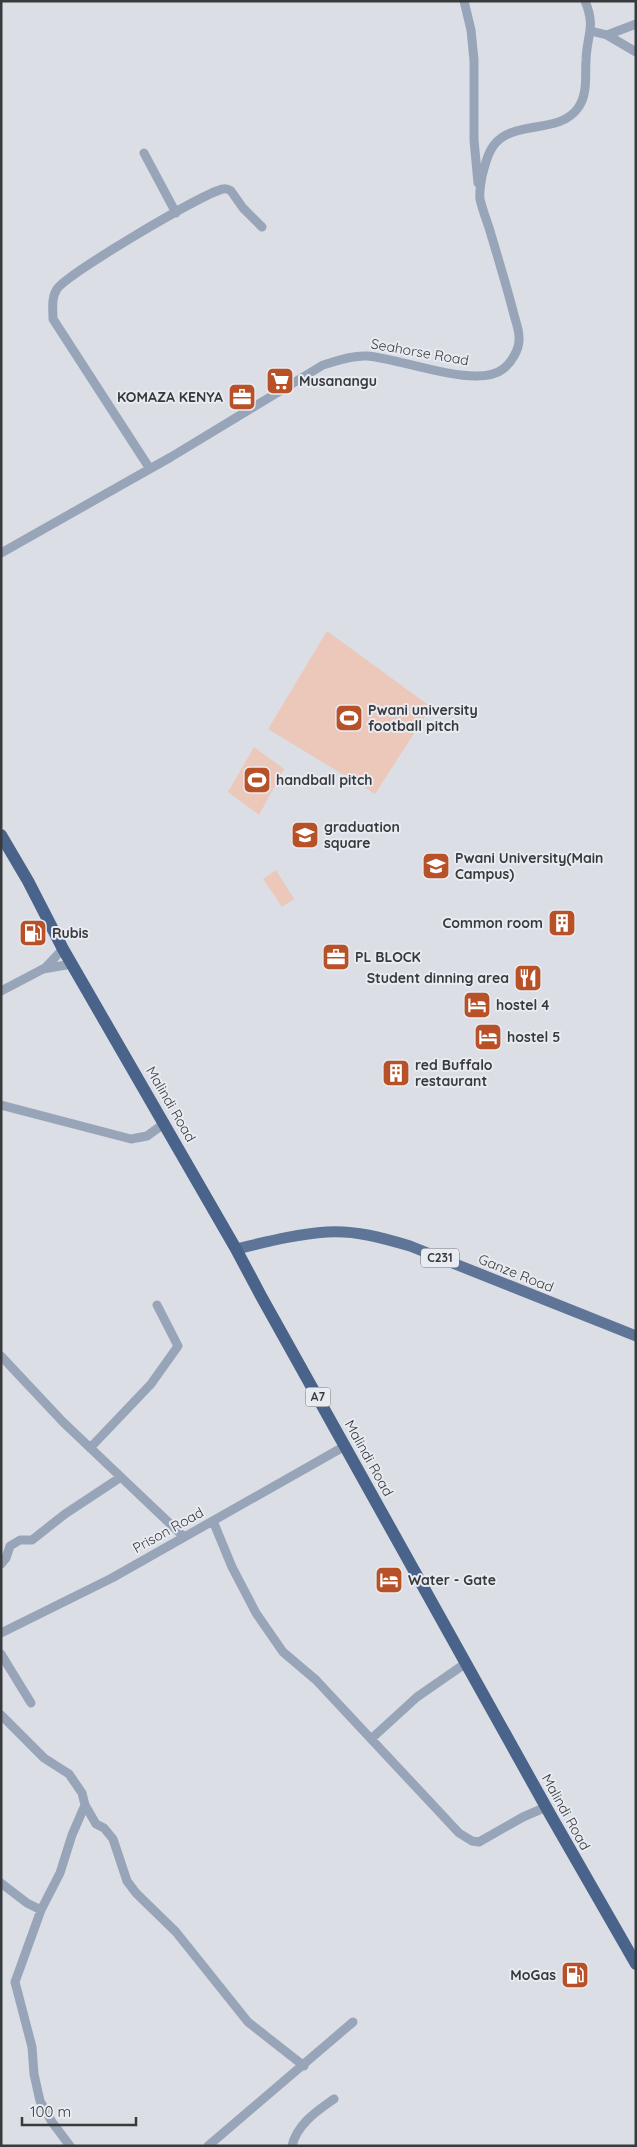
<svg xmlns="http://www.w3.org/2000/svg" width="637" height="2147" viewBox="0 0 637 2147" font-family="Quicksand,sans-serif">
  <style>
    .pitch { fill: #ecc8bb }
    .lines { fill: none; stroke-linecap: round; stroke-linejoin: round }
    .minor { stroke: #98a5b9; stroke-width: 9 }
    .major { stroke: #5e7598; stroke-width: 11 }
    .highway { stroke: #49638b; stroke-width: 12 }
    .labels { text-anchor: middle; stroke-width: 4; stroke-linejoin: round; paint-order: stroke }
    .shield { fill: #e8ebf1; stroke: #6d6f72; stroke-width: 1 }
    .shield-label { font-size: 12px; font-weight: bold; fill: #383a3c }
    .street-label { font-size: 14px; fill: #383a3c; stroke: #e8ebf1 }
    .poi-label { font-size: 14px; font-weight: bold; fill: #383a3c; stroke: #e8ebf1; text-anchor: start }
  </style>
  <rect width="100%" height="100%" fill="#dbdee4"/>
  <!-- pitch -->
  <path class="pitch" d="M327,631L431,707L375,794L268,729Z
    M254,747L284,769L259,815L228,792Z
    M276,870L294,899L282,907L263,879Z"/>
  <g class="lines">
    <!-- minor -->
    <path class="minor" d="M464,1L471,30L474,60V140L478,183
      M591,31L607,35L636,52
      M607,35L636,24
      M144,153L176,213
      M150,469L53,319C53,309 51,298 57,289C67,274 203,193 223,189C227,188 228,189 231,191L243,208L262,227
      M1,553L171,457L323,365C337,361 352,355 367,356C400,358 477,390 503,369C511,363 519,350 519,340C520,331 515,320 513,311C506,284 498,258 490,231C487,221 482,209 480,199C479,192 481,183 482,176C485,166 487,153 494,145C514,119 559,135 578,108C588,94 585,76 586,60C587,34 596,27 585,1
      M44,969L63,949
      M1,991L43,969L72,964
      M1,1105L131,1139L147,1136L165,1123
      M1,1356L63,1422L184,1537
      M90,1448L151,1384L178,1346L157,1305
      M213,1521L232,1567L256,1613L283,1652L316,1680L459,1833L472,1841L479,1842L523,1817L546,1807
      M1,1564L6,1558L10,1546L20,1540H32L65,1514L121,1477
      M1,1633L112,1578L345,1446
      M1,1654L31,1703
      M1,1715L44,1758L69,1774L82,1793L85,1805L72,1835L60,1873L41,1910L15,1982L32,2047L34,2074L40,2101L52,2122L70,2146
      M371,1739L417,1697L466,1663
      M85,1805L96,1824L104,1828L113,1839L127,1881L136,1893L176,1932L248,2022L304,2066
      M1,1883L27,1903L41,1910
      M208,2146L353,2022
      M292,2146C297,2124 317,2111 334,2099"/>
    <!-- major -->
    <path class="major" d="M236,1249C266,1242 296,1234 327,1232C355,1230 383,1238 410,1246L636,1336"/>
    <!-- highway -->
    <path class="highway" d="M1,835L28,881L63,949L236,1249L261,1296L551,1816L636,1964"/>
  </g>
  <!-- icons -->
  <defs>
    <symbol id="supermarket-square" viewBox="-11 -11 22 22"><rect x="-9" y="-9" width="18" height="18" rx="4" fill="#b85128" stroke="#e8ebf1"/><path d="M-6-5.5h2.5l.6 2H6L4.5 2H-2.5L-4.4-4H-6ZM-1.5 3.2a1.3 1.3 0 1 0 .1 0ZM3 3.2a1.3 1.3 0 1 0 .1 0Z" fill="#fff"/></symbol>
    <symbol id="office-square" viewBox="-11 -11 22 22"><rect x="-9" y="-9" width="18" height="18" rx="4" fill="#b85128" stroke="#e8ebf1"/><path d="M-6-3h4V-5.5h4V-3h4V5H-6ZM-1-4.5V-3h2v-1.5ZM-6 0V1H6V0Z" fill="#fff"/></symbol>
    <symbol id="stadium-square" viewBox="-11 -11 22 22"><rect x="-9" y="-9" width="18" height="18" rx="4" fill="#b85128" stroke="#e8ebf1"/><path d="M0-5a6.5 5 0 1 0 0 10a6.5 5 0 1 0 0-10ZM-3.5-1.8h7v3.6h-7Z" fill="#fff"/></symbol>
    <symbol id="school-square" viewBox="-11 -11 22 22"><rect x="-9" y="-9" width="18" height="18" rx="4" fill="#b85128" stroke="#e8ebf1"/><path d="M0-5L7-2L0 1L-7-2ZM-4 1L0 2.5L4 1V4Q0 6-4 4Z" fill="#fff"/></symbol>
    <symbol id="university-square" viewBox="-11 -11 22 22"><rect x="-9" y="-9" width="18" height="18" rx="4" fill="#b85128" stroke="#e8ebf1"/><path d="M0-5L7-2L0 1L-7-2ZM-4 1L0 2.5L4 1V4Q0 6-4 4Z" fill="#fff"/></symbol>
    <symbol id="building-square" viewBox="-11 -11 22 22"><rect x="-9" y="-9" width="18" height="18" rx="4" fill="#b85128" stroke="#e8ebf1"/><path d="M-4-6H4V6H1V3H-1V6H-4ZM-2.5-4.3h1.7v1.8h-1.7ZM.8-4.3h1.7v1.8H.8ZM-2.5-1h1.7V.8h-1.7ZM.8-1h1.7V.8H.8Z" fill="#fff"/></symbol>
    <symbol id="fuel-square" viewBox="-11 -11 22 22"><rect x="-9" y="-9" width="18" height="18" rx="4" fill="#b85128" stroke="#e8ebf1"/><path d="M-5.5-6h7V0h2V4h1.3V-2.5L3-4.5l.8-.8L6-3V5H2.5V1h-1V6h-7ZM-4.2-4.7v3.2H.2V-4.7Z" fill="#fff"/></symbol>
    <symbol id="restaurant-square" viewBox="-11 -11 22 22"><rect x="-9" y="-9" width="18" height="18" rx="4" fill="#b85128" stroke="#e8ebf1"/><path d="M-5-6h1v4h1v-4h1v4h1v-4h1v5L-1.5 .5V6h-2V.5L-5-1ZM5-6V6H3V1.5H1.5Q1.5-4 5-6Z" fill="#fff"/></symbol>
    <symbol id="hotel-square" viewBox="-11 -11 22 22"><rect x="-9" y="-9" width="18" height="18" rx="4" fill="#b85128" stroke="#e8ebf1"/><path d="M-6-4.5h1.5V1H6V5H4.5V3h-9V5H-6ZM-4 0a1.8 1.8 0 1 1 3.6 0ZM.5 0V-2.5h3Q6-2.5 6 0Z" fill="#fff"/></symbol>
  </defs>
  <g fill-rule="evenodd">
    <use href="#supermarket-square" x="264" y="365" width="32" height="32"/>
    <use href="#office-square" x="226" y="381" width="32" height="32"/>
    <use href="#stadium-square" x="333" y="702" width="32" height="32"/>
    <use href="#stadium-square" x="241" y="764" width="32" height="32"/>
    <use href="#school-square" x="289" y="819" width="32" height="32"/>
    <use href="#university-square" x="420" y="850" width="32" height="32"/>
    <use href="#building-square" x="546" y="907" width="32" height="32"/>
    <use href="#fuel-square" x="17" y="917" width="32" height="32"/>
    <use href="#office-square" x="320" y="941" width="32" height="32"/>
    <use href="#restaurant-square" x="512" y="962" width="32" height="32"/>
    <use href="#hotel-square" x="461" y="989" width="32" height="32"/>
    <use href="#hotel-square" x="472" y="1021" width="32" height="32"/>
    <use href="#building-square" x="380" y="1057" width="32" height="32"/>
    <use href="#hotel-square" x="373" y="1564" width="32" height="32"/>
    <use href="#fuel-square" x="559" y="1959" width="32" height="32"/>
  </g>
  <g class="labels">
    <!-- shield labels -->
    <g class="shield">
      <rect x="421" y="1248.5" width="38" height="19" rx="4"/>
      <rect x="305.5" y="1387.5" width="25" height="19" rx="4"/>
    </g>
    <g class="shield-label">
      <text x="440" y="1262">C231</text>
      <text x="318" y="1401">A7</text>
    </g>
    <!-- street labels -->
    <g class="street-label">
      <text transform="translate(420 352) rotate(10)" y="5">Seahorse Road</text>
      <text transform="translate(171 1104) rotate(60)" y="5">Malindi Road</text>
      <text transform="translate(516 1273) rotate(22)" y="5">Ganze Road</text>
      <text transform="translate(369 1458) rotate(61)" y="5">Malindi Road</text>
      <text transform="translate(168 1530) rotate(-29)" y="5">Prison Road</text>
      <text transform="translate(566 1812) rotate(61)" y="5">Malindi Road</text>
    </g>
    <!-- poi labels -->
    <g class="poi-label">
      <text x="299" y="386">Musanangu</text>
      <text x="223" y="402" text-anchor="end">KOMAZA KENYA</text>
      <text x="368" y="715">Pwani university<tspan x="368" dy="16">football pitch</tspan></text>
      <text x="276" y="785">handball pitch</text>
      <text x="324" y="832">graduation<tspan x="324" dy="16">square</tspan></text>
      <text x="455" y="863">Pwani University(Main<tspan x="455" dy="16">Campus)</tspan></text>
      <text x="543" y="928" text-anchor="end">Common room</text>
      <text x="52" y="938">Rubis</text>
      <text x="355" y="962">PL BLOCK</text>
      <text x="509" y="983" text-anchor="end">Student dinning area</text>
      <text x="496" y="1010">hostel 4</text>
      <text x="507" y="1042">hostel 5</text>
      <text x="415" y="1070">red Buffalo<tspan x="415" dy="16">restaurant</tspan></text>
      <text x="408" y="1585">Water - Gate</text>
      <text x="556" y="1980" text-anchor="end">MoGas</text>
    </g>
  </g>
  <!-- border -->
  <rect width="637" height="2147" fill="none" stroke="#383a3c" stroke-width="5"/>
  <!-- scale -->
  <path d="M22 2117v8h114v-8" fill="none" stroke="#383a3c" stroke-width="2.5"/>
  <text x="30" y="2117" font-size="15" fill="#383a3c" stroke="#e8ebf1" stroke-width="4" paint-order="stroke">100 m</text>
</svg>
